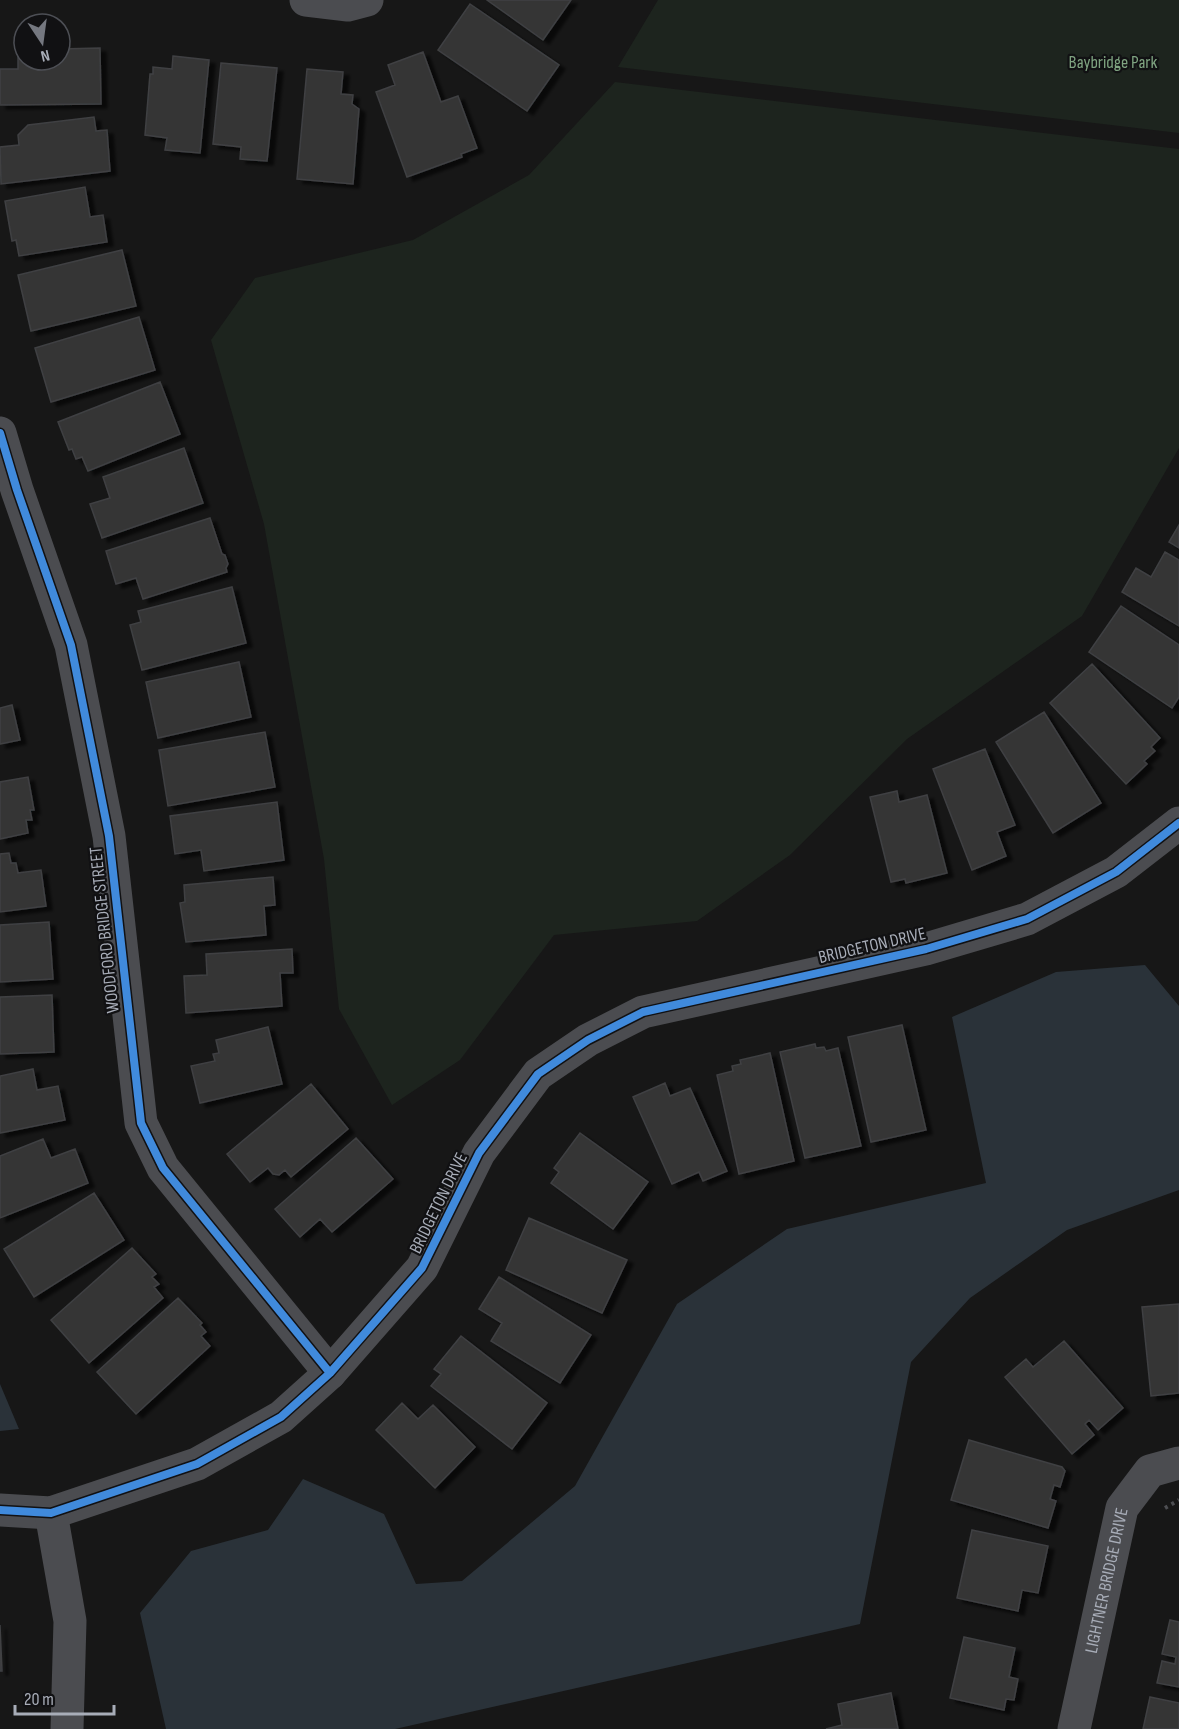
<svg xmlns="http://www.w3.org/2000/svg" width="1179" height="1729" viewBox="0 0 1179 1729" font-family="'Sofia Sans Condensed',sans-serif">
  <style>
    .green { fill: #1d241e }
    .water { fill: #2a3239 }
    .building { fill: #353536; stroke: #3f4043; stroke-width: 1.5; filter: url(#shadow) }
    .lines { fill: none; stroke-linecap: round; stroke-linejoin: round }
    .path { stroke: #4d4e52; stroke-width: 4; stroke-dasharray: 3 4.5; stroke-linecap: butt }
    .minor { stroke: #4b4c50; stroke-width: 33 }
    .cycleway-casing { stroke: #111113; stroke-width: 11 }
    .cycleway { stroke: #408adc; stroke-width: 8 }
    .labels { text-anchor: middle; stroke-width: 4.5; stroke-linejoin: round; paint-order: stroke }
    .park-label { font-size: 18px; fill: #7fa381; stroke: #111113 }
    .street-label { font-size: 18px; fill: #a8adb8; stroke: #111113 }
  </style>
  <defs>
    <filter id="shadow"><feDropShadow dx="6" dy="4" stdDeviation="1.5" flood-color="#0009"/></filter>
  </defs>
  <rect width="100%" height="100%" fill="#171717"/>
  <!-- green -->
  <path class="green" d="M658,0H1179V133L618,67Z
    M615,82L1179,149V448L1082,616L907,739L790,855L697,921L554,935L460,1060L392,1105L339,1009L324,859L264,524L211,340L255,278L413,240L529,175Z"/>
  <!-- water -->
  <path class="water" d="M1145,965L1179,1006V1190L1067,1230L970,1298L911,1362L860,1624L395,1729H166L140,1613L191,1551L268,1530L303,1479L384,1514L416,1584L462,1581L575,1486L677,1304L787,1229L986,1183L952,1017L1056,972Z
    M0,1383V1384L19,1429L0,1431Z"/>
  <!-- building -->
  <path class="building" d="M487,0H571L543,40Z
    M470,4L559,65L527,111L438,50Z
    M100,48L101,104L0,105V69H18V49H24V60H60V49Z
    M423,52L441,102L458,96L477,148L461,154L462,157L407,177L376,92L395,85L388,65Z
    M173,56L209,60L200,153L165,150L167,138L145,135L150,74H153V67L172,69Z
    M221,63L277,68L267,161L240,159L241,147L213,144Z
    M307,69L343,72L341,94L353,95L352,104L359,109L353,184L297,179Z
    M94,117L96,131L107,130L110,171L1,184L0,147L19,145L18,135L28,125Z
    M85,187L90,217L103,215L107,242L19,256L16,240L12,241L5,201Z
    M122,250L136,306L31,331L18,275Z
    M139,317L155,370L51,402L35,348Z
    M160,382L180,434L88,471L82,457L76,459L72,449L69,450L58,422Z
    M184,448L203,503L102,538L90,504L110,498L103,477Z
    M210,518L222,554L225,555L228,564L226,568L227,572L143,599L136,578L116,584L106,551Z
    M1179,525V548L1169,542Z
    M1165,552L1179,560V626L1122,592L1136,568L1151,577Z
    M232,587L246,643L142,670L130,625L141,622L138,611Z
    M1121,606L1179,645V697L1172,708L1089,652Z
    M239,662L251,717L158,738L146,682Z
    M1092,664L1160,738L1151,747L1155,751L1144,761L1147,764L1126,784L1050,703Z
    M12,705L20,740L0,744V708Z
    M1044,712L1101,803L1053,833L996,742Z
    M265,732L275,787L168,806L159,750Z
    M985,749L1015,825L997,832L1006,856L972,870L933,769Z
    M28,777L34,810H30L32,820H26L28,833L0,839V782Z
    M897,791L899,802L927,795L947,873L906,883L905,879L891,882L870,797Z
    M277,802L284,860L204,871L201,850L175,854L170,816Z
    M9,853L11,863H16L18,873L41,870L46,906L0,912V854Z
    M273,877L275,905L264,906L266,935L186,942L180,903L185,902L184,885Z
    M49,922L53,979L0,982V925Z
    M292,949L293,973H280L282,1006L186,1013L184,976L207,975L206,954Z
    M52,995L54,1052L0,1054V997Z
    M902,1025L926,1130L871,1142L848,1037Z
    M268,1027L282,1084L200,1103L191,1066L215,1061L213,1054L219,1053L216,1040Z
    M815,1044L816,1048L824,1047L826,1051L838,1048L861,1146L805,1158L780,1052Z
    M770,1053L794,1161L739,1174L717,1075L733,1071L732,1066L741,1064L740,1060Z
    M33,1069L37,1090L58,1086L65,1120L0,1133V1076Z
    M665,1083L670,1096L690,1088L727,1171L703,1181L699,1172L672,1184L633,1097Z
    M311,1084L348,1129L291,1177L285,1170L279,1175L273,1174L268,1168L250,1182L227,1154Z
    M580,1133L648,1182L613,1229L551,1183L559,1172L554,1168Z
    M356,1138L393,1179L332,1232L320,1219L300,1237L275,1209Z
    M43,1139L51,1158L75,1149L88,1183L0,1218V1156Z
    M94,1193L124,1240L34,1297L4,1249Z
    M529,1218L627,1260L602,1313L506,1270Z
    M132,1248L156,1274L152,1277L159,1284L154,1287L163,1298L89,1363L51,1320Z
    M499,1277L591,1335L560,1383L491,1341L502,1323L479,1309Z
    M178,1298L202,1323L200,1325L206,1332L201,1336L210,1346L136,1414L97,1372Z
    M1179,1304V1393L1151,1396L1142,1307Z
    M461,1336L547,1403L512,1449L431,1386L441,1374L434,1369Z
    M1064,1341L1123,1408L1098,1430L1089,1420L1085,1424L1094,1435L1072,1454L1005,1377L1026,1359L1033,1367Z
    M402,1403L418,1419L433,1405L475,1447L435,1488L376,1430Z
    M969,1440L1062,1467L1065,1471L1060,1487L1054,1485L1050,1499L1056,1501L1048,1528L951,1500Z
    M972,1530L1048,1546L1038,1593L1022,1590L1018,1611L957,1598Z
    M1170,1620L1179,1622V1687L1157,1683L1162,1661L1175,1664L1176,1657L1162,1654Z
    M0,1625L2,1671H0Z
    M964,1637L1015,1648L1009,1677L1018,1679L1014,1700L1006,1699L1004,1710L950,1698Z
    M891,1693L898,1729H826L842,1725L838,1704Z
    M1150,1697L1179,1703V1729H1143Z"/>
  <g class="lines">
    <!-- path -->
    <path class="path" d="M1165,1508L1179,1500"/>
    <!-- minor -->
    <g class="minor">
      <path d="M306,0L348,5L367,0"/>
      <path d="M0,433L17,490L71,645L109,836L141,1123L163,1168L330,1373"/>
      <path d="M0,1510L51,1513L197,1464L281,1417L330,1373L422,1268L479,1153L538,1074L588,1040L643,1012L926,949L1027,919L1116,872L1179,823"/>
      <path d="M51,1513L70,1621L67,1729"/>
      <path id="s1" d="M1074,1729L1122,1508L1150,1471L1179,1463"/>
    </g>
    <defs>
      <path id="cycleway" d="M0,433L17,490L71,645L109,836L141,1123L163,1168L330,1373
        M0,1510L51,1513L197,1464L281,1417L330,1373L422,1268L479,1153L538,1074L588,1040L643,1012L926,949L1027,919L1116,872L1179,823"/>
    </defs>
    <!-- cycleway casing -->
    <use href="#cycleway" class="cycleway-casing"/>
    <!-- cycleway -->
    <use href="#cycleway" class="cycleway"/>
  </g>
  <g class="labels">
    <!-- park labels -->
    <g class="park-label">
      <text x="1113" y="68">Baybridge Park</text>
    </g>
    <!-- street labels -->
    <g class="street-label">
      <text transform="translate(104 930) rotate(-96)" y="6">WOODFORD BRIDGE STREET</text>
      <text transform="translate(872 945) rotate(-13)" y="6">BRIDGETON DRIVE</text>
      <text transform="translate(438 1203) rotate(-64)" y="6">BRIDGETON DRIVE</text>
      <text dy="6" stroke="none"><textPath href="#s1" startOffset="152">LIGHTNER BRIDGE DRIVE</textPath></text>
    </g>
  </g>
  <!-- north arrow -->
  <g transform="translate(42 42) rotate(167)"><circle r="28" fill="#111113" stroke="#4d4f55" stroke-width="1.5"/>
  <path d="M0-4.5L10 22L0 15L-10 22Z" fill="#757880"/>
  <text y="-9" font-size="16" font-weight="bold" text-anchor="middle" fill="#a8adb8">N</text>
  </g>
  <!-- scale -->
  <path d="M15 1705v9h99v-9" fill="none" stroke="#a8adb8" stroke-width="3"/>
  <text x="24" y="1705" font-size="18" fill="#a8adb8" stroke="#111113" stroke-width="4.5" paint-order="stroke">20 m</text>
</svg>
